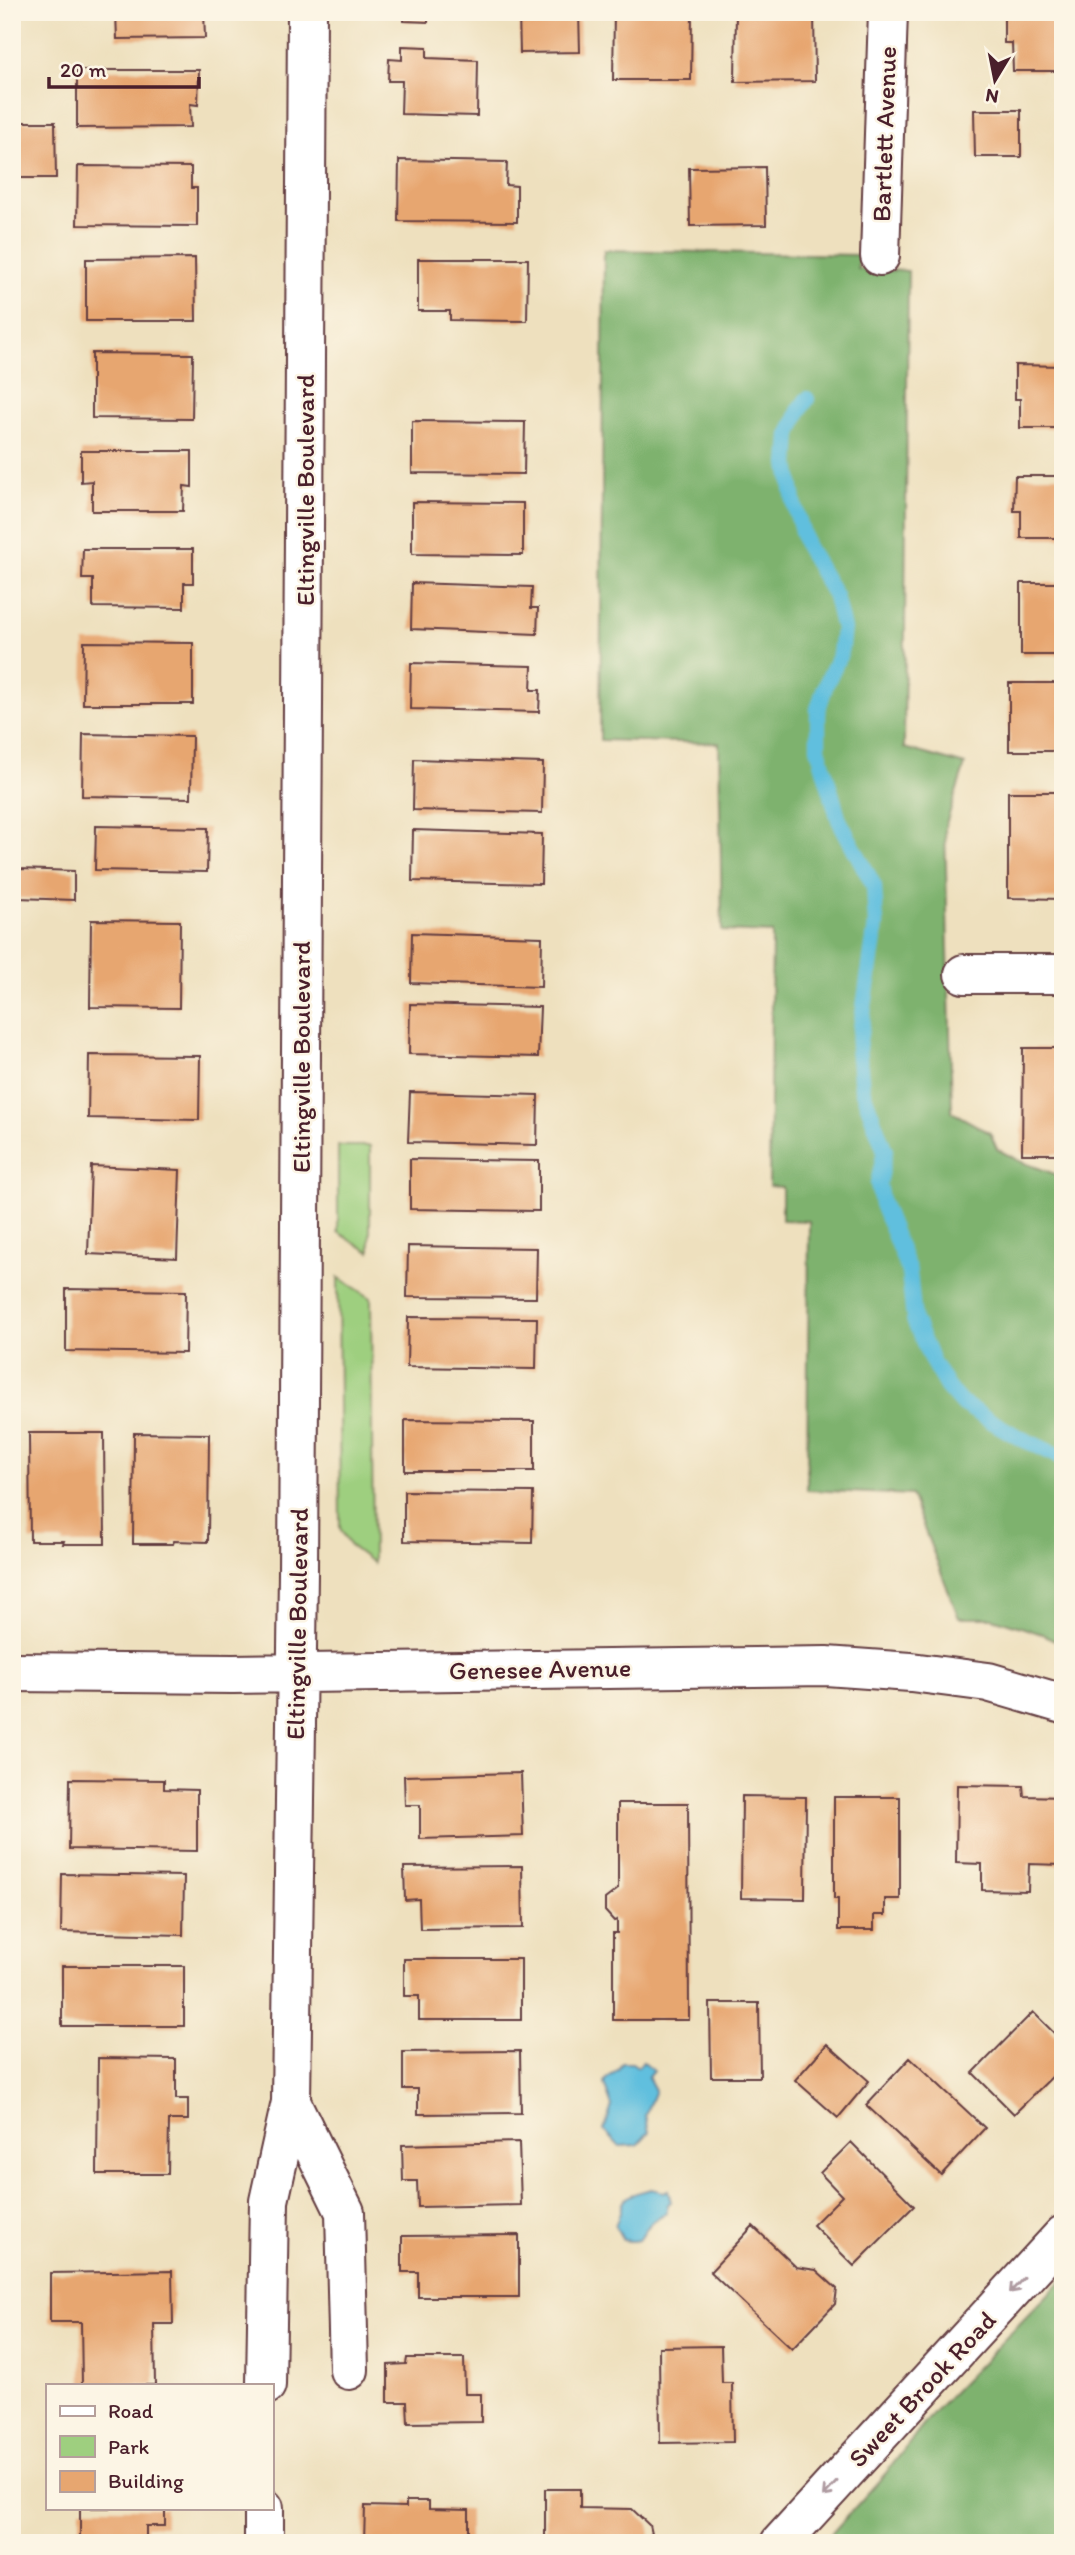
<svg xmlns="http://www.w3.org/2000/svg" width="1075" height="2555" viewBox="0 0 1075 2555" font-family="Itim,sans-serif">
  <style>
    .green { fill: #9ecf7f; stroke: #747755; stroke-width: 2 }
    .forest { fill: #7eb26e; stroke: #64684c; stroke-width: 2 }
    .water { fill: #60bfde; stroke: #556f84; stroke-width: 2 }
    .lines { fill: none; stroke-linecap: round; stroke-linejoin: round }
    .stream { stroke: #60bfde; stroke-width: 16 }
    .building { fill: #e7a670 }
    .minor-casing { stroke: #633c41; stroke-width: 42 }
    .minor { stroke: #fff; stroke-width: 38 }
    .oneway { stroke: #ae9aa0 }
    .labels { text-anchor: middle; stroke-width: 5; stroke-linejoin: round; paint-order: stroke }
    .street-label { font-size: 26px; fill: #4a1f2b; stroke: #fcf5e5 }
  </style>
  <rect width="100%" height="100%" fill="#fcf5e5"/>
  <filter id="ink" filterUnits="userSpaceOnUse"><feTurbulence type="fractalNoise" baseFrequency=".0143" numOctaves="2"/><feDisplacementMap in="SourceGraphic" scale="14" xChannelSelector="R" yChannelSelector="G"/><feConvolveMatrix kernelMatrix="1 2 1 2 8 2 1 2 1" color-interpolation-filters="sRGB"/></filter>
  <filter id="wash" filterUnits="userSpaceOnUse"><feTurbulence type="fractalNoise" baseFrequency=".00686" numOctaves="4" result="noise"/><feDisplacementMap in="SourceGraphic" scale="28" xChannelSelector="R" yChannelSelector="G"/><feGaussianBlur stdDeviation="1.57" result="paint"/><feColorMatrix in="noise" values="0 0 0 0 0 0 0 0 0 0 0 0 0 0 0 0 0 1.4 0 .05"/><feComposite in="paint" operator="in"/></filter>
  <g filter="url(#wash)">
    <rect width="100%" height="100%" fill="#eee0be"/>
    <!-- green -->
    <path class="green" d="M338,1146H370V1252L338,1232Z
      M338,1277L371,1298L373,1563L349,1545L340,1528Z"/>
    <!-- forest -->
    <path class="forest" d="M604,250L858,255V269L908,271L904,748L965,765L945,827L952,1112L990,1133L997,1149L1019,1161L1063,1177V1644L1042,1634L993,1618H959L911,1495L807,1490L809,1221L782,1220V1187L769,1186L772,933L722,931L719,743L600,740Z
      M1063,2279V2543H823L885,2474L934,2412Z"/>
    <!-- water -->
    <path class="water" d="M643,2062L653,2071L648,2077L655,2090L645,2115L649,2132L637,2145L619,2146L604,2130L612,2106L604,2084L605,2080L618,2070L622,2063H632L638,2067Z
      M651,2189L664,2192L668,2190L671,2202L668,2204L666,2213C661,2216 654,2219 651,2223C640,2235 645,2244 623,2240L615,2225C619,2218 619,2215 621,2207C623,2193 640,2193 651,2189Z"/>
    <g class="lines">
      <!-- stream -->
      <path class="stream" d="M807,399L799,411L790,434L788,464L795,507L806,545L835,596L843,629L840,654L826,684L818,709V748L839,820L874,886L876,925L858,1048L862,1089L885,1151L878,1184L882,1204L909,1272L914,1320L932,1361L947,1387L961,1403L1018,1437L1063,1458"/>
    </g>
    <g id="blocks">
      <!-- building -->
      <path class="building" d="M116,12H204L205,38L117,39Z
        M404,12H428V22L404,21Z
        M519,12H579L580,52L520,53Z
        M614,12H692L691,80H613Z
        M736,12H814L815,81L735,82Z
        M1004,12H1063V71H1013L1012,43H1004Z
        M402,46L427,47V58L478,60L477,116L401,114L402,81H388L389,59L402,60Z
        M77,70H199L198,105L190,104L191,127L77,128Z
        M974,110H1021V157H975Z
        M12,122H55L56,178H12Z
        M399,160L507,162L506,185L517,186V222L398,221Z
        M78,166L191,167V188H197V226L77,225Z
        M765,167L766,225L690,226L689,168Z
        M195,258L196,321H86V259Z
        M418,259H528L527,321L450,320V311H418Z
        M92,353L193,354L192,419L92,418Z
        M1015,365L1063,366V428H1020V399H1015Z
        M412,421L525,422L524,474L412,473Z
        M81,451H192V487L184,486L183,511H92V481L81,482Z
        M1015,476H1063V538H1021V511H1014Z
        M412,502L523,503V555L412,554Z
        M83,549H193V583H184V608L93,607V579H82Z
        M412,583L532,587L531,608H538L537,634L411,629Z
        M1021,583H1063V655H1021Z
        M84,642L193,643V704H83Z
        M411,663L532,666L531,690H540L539,712L410,709Z
        M1009,683H1063V751H1009Z
        M83,734L192,736L191,798L82,796Z
        M414,759L543,763L542,813L413,810Z
        M1008,792H1063V899L1008,898Z
        M96,826L208,828L207,872L95,870Z
        M413,830L542,834L541,884L412,881Z
        M19,869L74,871V900L18,898Z
        M91,920L180,921L179,1008L90,1007Z
        M412,933L542,937L541,987L411,983Z
        M410,1004L540,1007L538,1057L409,1054Z
        M1023,1048H1063V1154H1022Z
        M89,1055L200,1056L199,1120L88,1118Z
        M410,1092L538,1095L537,1145L408,1142Z
        M410,1159L539,1161V1211L410,1209Z
        M91,1166L180,1170L177,1258L88,1254Z
        M408,1246L537,1248L536,1298L407,1297Z
        M66,1289L186,1291L185,1353L66,1351Z
        M408,1317L537,1318L536,1369L407,1367Z
        M405,1420L534,1421V1471H405Z
        M29,1433H104L105,1544H63L64,1541H30Z
        M134,1433L209,1434L208,1542L174,1541L173,1544H133Z
        M404,1491L533,1492L532,1543L404,1541Z
        M521,1773L523,1836L420,1839V1805H405L404,1776Z
        M70,1779L164,1780V1789L197,1790V1851L69,1849Z
        M957,1785L1023,1786L1024,1796L1063,1797V1865L1029,1864L1028,1891L982,1890V1864L956,1863Z
        M742,1796L806,1797L805,1899L741,1898Z
        M834,1797H900V1899H885V1915H874V1930H838V1899H834Z
        M618,1803H688L689,2020H613V1933H617V1920L614,1921L605,1911V1899L618,1889Z
        M522,1866L523,1928L420,1929L419,1899L405,1900L404,1867Z
        M62,1874L184,1876L183,1935L61,1932Z
        M404,1959H521V2020H419V1996H404Z
        M62,1966H184V2026H62Z
        M710,2003H759L760,2077H711Z
        M1033,2012L1063,2042V2066L1014,2114L973,2073Z
        M827,2044L869,2081L838,2118L795,2080Z
        M520,2051L521,2113L418,2114V2089H403V2052Z
        M98,2058L176,2059V2099H188V2120H169L168,2174H97Z
        M910,2058L985,2128L941,2175L866,2105Z
        M519,2142L521,2205L418,2207L417,2181H403L402,2145Z
        M851,2142L914,2206L854,2266L813,2225L842,2196L820,2173Z
        M753,2226L796,2267L816,2270L837,2289L835,2304L792,2349L710,2272Z
        M519,2235V2297H418V2272H402V2236Z
        M172,2271L173,2324H154L155,2385H82L81,2322H50V2273Z
        M721,2346L722,2383H732L733,2442L660,2443L659,2347Z
        M407,2358H464L465,2394H481V2422L408,2423L407,2402H388V2365L406,2364Z
        M545,2489H580V2508L632,2509L649,2525L651,2534L643,2543H545Z
        M406,2501H429V2509L469,2510V2543H364L365,2506L406,2507Z
        M80,2508H165V2526H146V2543H80Z"/>
    </g>
  </g>
  <g filter="url(#ink)">
    <use href="#blocks" fill-opacity="0" stroke="#633c41" stroke-width="2"/>
    <g class="lines">
      <defs>
        <path id="minor" d="M880,256L888,12
          M964,974H1063
          M12,1672L233,1674L826,1666L911,1672L988,1682L1063,1704
          M291,2102L345,2212L349,2370
          M266,2385L269,2201L291,2102L298,1573L307,12
          M264,2543V2508
          M780,2543L1063,2235"/>
      </defs>
      <!-- minor casing -->
      <use href="#minor" class="minor-casing"/>
      <!-- minor -->
      <use href="#minor" class="minor"/>
    </g>
    <!-- one-way arrows -->
    <defs><path id="oneway-shaft" d="M-6 0H5M1.5-3L5.5 0L1.5 3" fill="none" stroke-width="1.6" stroke-linecap="round" stroke-linejoin="round" transform="scale(1.75)"/></defs>
    <g class="oneway">
      <use href="#oneway-shaft" transform="translate(1017 2285) rotate(133)"/>
      <use href="#oneway-shaft" transform="translate(830 2489) rotate(133)"/>
    </g>
  </g>
  <g class="labels">
    <!-- street labels -->
    <g class="street-label">
      <text transform="translate(884 134) rotate(-88)" y="9">Bartlett Avenue</text>
      <text transform="translate(305 490) rotate(-90)" y="9">Eltingville Boulevard</text>
      <text transform="translate(301 1057) rotate(-90)" y="9">Eltingville Boulevard</text>
      <text transform="translate(297 1624) rotate(-89)" y="9">Eltingville Boulevard</text>
      <text transform="translate(540 1669) rotate(-1)" y="9">Genesee Avenue</text>
      <text transform="translate(922 2389) rotate(-47)" y="9">Sweet Brook Road</text>
    </g>
  </g>
  <!-- margin -->
  <rect width="1075" height="2555" fill="none" stroke="#fcf5e5" stroke-width="42"/>
  <!-- legend -->
  <rect x="46" y="2384" width="228" height="126" fill="#fcf5e5" stroke="#b59f9b" stroke-width="2"/>
  <rect x="60" y="2406" width="35" height="10" fill="#ffffff" stroke="#b59f9b" stroke-width="2"/>
  <text x="108" y="2418" font-size="21" fill="#4a1f2b">Road</text>
  <rect x="60" y="2436" width="35" height="21" fill="#9ecf7f" stroke="#b59f9b" stroke-width="2"/>
  <text x="108" y="2454" font-size="21" fill="#4a1f2b">Park</text>
  <rect x="60" y="2471" width="35" height="21" fill="#e7a670" stroke="#b59f9b" stroke-width="2"/>
  <text x="108" y="2488" font-size="21" fill="#4a1f2b">Building</text>
  <!-- north arrow -->
  <g transform="translate(995 80) rotate(190)" stroke="#fcf5e5" stroke-width="5" paint-order="stroke">
  <path d="M0-5L12 26L0 18L-12 26Z" fill="#4a1f2b"/>
  <text y="-10" font-size="19" font-weight="bold" text-anchor="middle" fill="#4a1f2b">N</text>
  </g>
  <!-- scale -->
  <path d="M49 77v10h150v-10" fill="none" stroke="#4a1f2b" stroke-width="3.5"/>
  <text x="60" y="77" font-size="21" fill="#4a1f2b" stroke="#fcf5e5" stroke-width="5" paint-order="stroke">20 m</text>
</svg>
